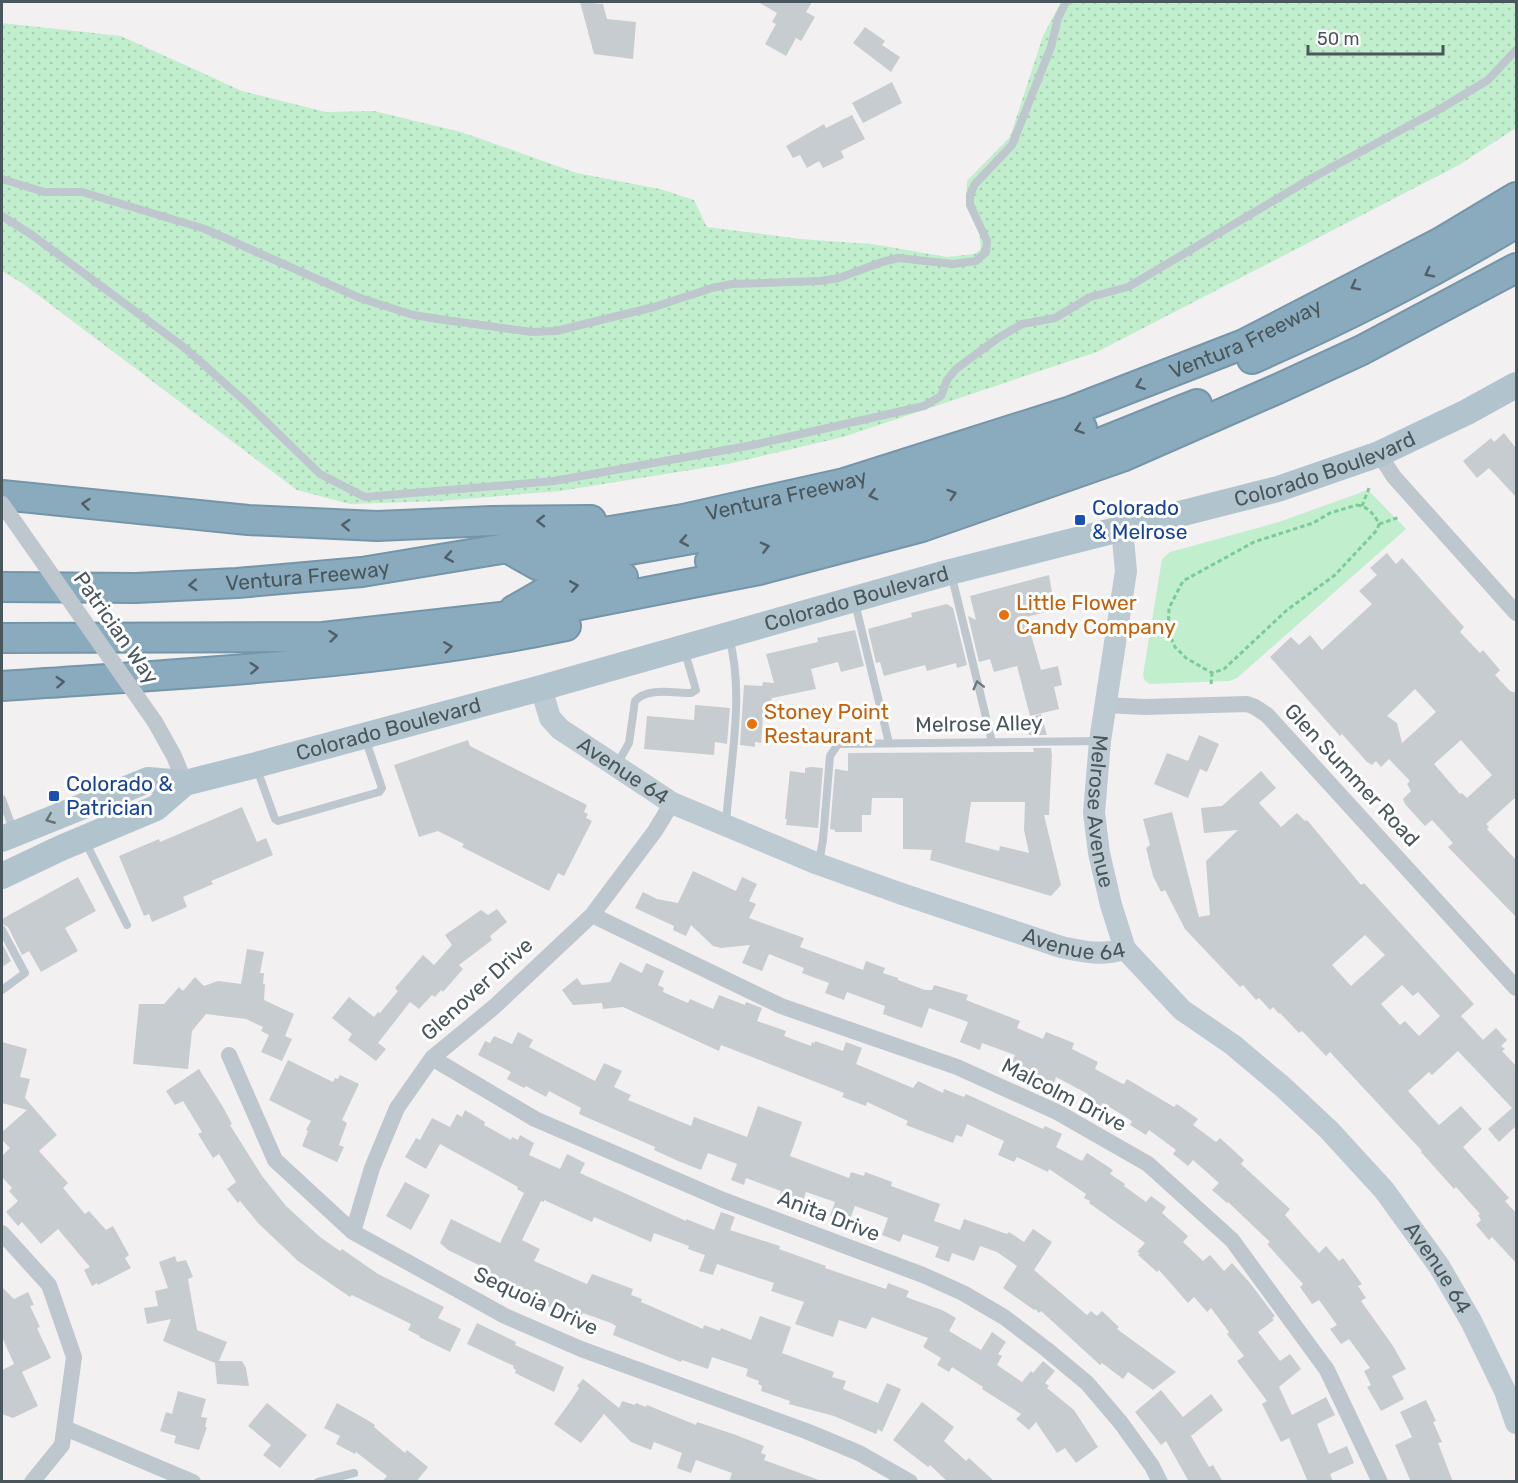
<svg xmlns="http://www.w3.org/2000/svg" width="1518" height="1483" viewBox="0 0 1518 1483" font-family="Rubik,sans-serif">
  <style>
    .grass { fill: url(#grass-dots) }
    .park { fill: #c1eecc }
    .building { fill: #c7ccd0; fill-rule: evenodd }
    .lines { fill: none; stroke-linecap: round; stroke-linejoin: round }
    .highway-casing { stroke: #7596a9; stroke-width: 32 }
    .path { stroke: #79cc97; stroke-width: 3; stroke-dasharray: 4.5 3; stroke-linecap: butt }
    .lane { stroke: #bdc7cd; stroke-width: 8 }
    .street { stroke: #bdc7cd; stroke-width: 16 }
    .secondary { stroke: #bdcad1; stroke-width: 22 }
    .primary { stroke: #b1c4ce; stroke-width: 26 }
    .highway { stroke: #8aaabd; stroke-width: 28 }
    .street-bridge { stroke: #bdc7cd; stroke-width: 16 }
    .oneway { stroke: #505f67 }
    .oneway2 { stroke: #6c797f }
    .oneway3 { stroke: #637279 }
    .transit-dot { fill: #1a4fb4; stroke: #fff; stroke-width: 2 }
    .food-dot { fill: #e8710a; stroke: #fff; stroke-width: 2 }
    .labels { text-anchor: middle; stroke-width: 6; stroke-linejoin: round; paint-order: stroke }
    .street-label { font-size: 21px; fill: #49575d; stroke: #fff }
    .transit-label { font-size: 21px; fill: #164399; stroke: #fff; text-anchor: start }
    .food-label { font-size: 21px; fill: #c56008; stroke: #fff; text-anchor: start }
  </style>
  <defs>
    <pattern id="grass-dots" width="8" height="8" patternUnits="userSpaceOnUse" patternTransform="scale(1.5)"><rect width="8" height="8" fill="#c1eecc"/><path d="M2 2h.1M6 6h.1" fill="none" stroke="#a7ceb2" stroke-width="1.8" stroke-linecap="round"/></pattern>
  </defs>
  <rect width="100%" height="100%" fill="#f3f0f1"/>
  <!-- grass -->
  <path class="grass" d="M1061,2H1516V128L1459,165L1097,352L843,437L728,464L560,491L440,501L350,504L297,490L22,283L2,271V23L121,36L242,91L326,112L374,111L461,132L577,173L660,189L694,200L707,227L800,239L872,244L947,257L974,254L981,249L979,231L966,204L967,181L1010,137L1043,36Z"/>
  <!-- park -->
  <path class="park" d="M1365,491H1369L1406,529L1237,678L1229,681L1150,684L1145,681L1143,675L1162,559L1170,552L1279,522Z"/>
  <!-- building -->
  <path class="building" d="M580,2L603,4L607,19L636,22L633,59L594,54Z
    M758,2H812L806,12L815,17L801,41L796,38L786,56L765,44L776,24L772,22L777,13Z
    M865,27L885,41L882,45L900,57L891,72L853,43Z
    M892,82L902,103L863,123L852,103Z
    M852,115L865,139L841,151L844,158L823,168L819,161L807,168L800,155L793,158L786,146L824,124L826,128Z
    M1504,433L1516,448V497L1489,468L1477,478L1463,461L1491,438L1494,442Z
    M1387,553L1396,564L1402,558L1464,627L1460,632L1480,653L1483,650L1500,670L1495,675L1510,691L1516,693V797L1486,824L1489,827L1487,829L1516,860V917L1448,847L1453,843L1432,820L1425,826L1405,804L1403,799L1411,791L1407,784L1410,781L1389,759L1381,767L1376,761L1372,765L1367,762L1342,734L1340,736L1270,657L1291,637L1299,645L1310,635L1322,650L1372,604L1359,591L1377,575L1370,568ZM1415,689L1436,712L1402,743L1397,723L1387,716ZM1461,740L1492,775L1467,798L1462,793L1460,794L1434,764Z
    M1049,575L1055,610L1026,617L1041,670L1058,666L1062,685L1054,687L1059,709L1030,716L1017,666L994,672L990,659L979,662L968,616L976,620L970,596Z
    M947,604L953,608L967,665L957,668L956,663L927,671L925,665L884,676L880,662L876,663L868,629L912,617L911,613Z
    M855,630L864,666L841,672L838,662L811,669L816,689L772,698L770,704L764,703L761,743L755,742V747L740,745L744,685L762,686L763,682L774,683L766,654L818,642L817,638Z
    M695,705L730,708L727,744L715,742L714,755L644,749L647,716L694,720Z
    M1041,714L1047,735H1029L1025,719Z
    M1199,735L1219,744L1207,772L1200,769L1188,798L1154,784L1167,753L1188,761Z
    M468,740L470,746L587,805L584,812L588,814L586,818L592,821L564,876L558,873L549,891L462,847L464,844L438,831L419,837L394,765Z
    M1033,748H1051L1052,755L1049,815H1044L1061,885L1051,896L930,860L932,850L903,849V798H872L871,815H862V832H835V830L830,829L835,769L848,771V753L1026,752H1034ZM971,802H1025L1024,830L1029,853L1000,846L999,851L965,842Z
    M811,767L823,768L818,828L786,825L787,819H785L790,771L805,773V768Z
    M1261,771L1276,788L1259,803L1281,827L1297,813L1305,821L1307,820L1361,885L1364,883L1474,1004L1461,1016L1483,1040L1496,1028L1507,1040L1501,1046L1505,1049L1502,1051L1516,1066V1126L1499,1142L1488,1129L1512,1108L1458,1051L1432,1075L1429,1072L1408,1091L1439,1125L1461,1106L1482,1129L1463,1147L1509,1198L1505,1201L1516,1213V1263L1492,1237L1489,1240L1476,1225L1481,1220L1478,1215L1480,1214L1456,1187L1454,1189L1421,1152L1422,1151L1330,1052L1326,1056L1302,1031L1299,1033L1280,1013L1279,1014L1273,1007L1270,1010L1259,998L1256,1000L1243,985L1240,987L1201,946L1185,929L1165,890L1161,892L1153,876L1146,848L1150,845L1143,819L1172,812L1199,917L1210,915L1206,861L1238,830L1204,833L1201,808L1222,806ZM1365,935L1385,955L1351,986L1332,965ZM1402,985L1413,996L1418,992L1440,1016L1419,1036L1405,1021L1400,1025L1381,1004Z
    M242,807L257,842L266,838L273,855L211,881L213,884L183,897L187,907L152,922L149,914L144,916L119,856L159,839L160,842Z
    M693,871L736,891L742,877L757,884L749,901L756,904L749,918L804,938L800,947L863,970L866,961L885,968L883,973L898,978V980L925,990H932L934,985L968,995L966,1000L1020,1021L1017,1028L1043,1039L1046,1032L1074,1043L1072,1049L1098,1062L1095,1069L1121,1083L1124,1084L1127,1079L1174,1107L1177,1104L1198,1119L1193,1125L1216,1142L1220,1138L1244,1160L1241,1164L1290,1209L1285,1215L1319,1253L1326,1246L1339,1261L1343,1258L1362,1284L1358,1286L1366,1298L1361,1301L1393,1346L1406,1369L1392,1376L1404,1399L1381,1411L1367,1387L1371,1385L1364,1371L1370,1368L1349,1339L1341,1344L1330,1329L1337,1325L1319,1300L1312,1304L1300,1287L1303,1284L1267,1244L1270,1242L1228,1202L1227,1203L1212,1190L1219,1183L1193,1160L1188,1166L1173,1154L1176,1150L1149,1130L1146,1135L1130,1125L1132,1121L1103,1103L1101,1107L1086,1099L1088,1094L1056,1077L1054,1083L1011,1065L1015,1055L982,1043L980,1050L960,1042L968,1022L929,1008L922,1028L883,1014L885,1006L847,992L844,1000L825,993L829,983L802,973L804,968L769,954L762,971L742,963L750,945L721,948L713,946L691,925L686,936L673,930L674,926L635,908L643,892L657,899L678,903Z
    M78,877L96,911L65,928L78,951L41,972L29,951L22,955L8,927L2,924V919Z
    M497,909L507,922L490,936L492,940L459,965L463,969L443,992L441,990L435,997L432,995L419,1009L410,1002L378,1043L386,1049L376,1061L348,1040L352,1034L332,1018L349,997L374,1017L378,1012L380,1013L398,991L395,988L423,955L434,965L452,945L445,935L481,910L488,915Z
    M2,943L11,961L2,967Z
    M247,949L264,952L260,973H264L263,984H265L264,1000L294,1014L285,1036L292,1039L282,1061L261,1052L269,1035L261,1031L263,1027L246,1019L206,1014L192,1031L188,1069L133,1064L139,1004H164L179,987L183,991L195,977L204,986L218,981L241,984Z
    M620,962L642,973L646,963L664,971L658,985L664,988L663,992L688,1003L690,999L713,1009L719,995L745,1005L746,1002L762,1008L757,1021L786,1031L784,1036L811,1046L812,1042L815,1043V1041L843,1051L846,1042L862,1048L856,1064L913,1088L918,1081L943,1093L944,1089L964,1097L966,1094L1043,1129L1045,1126L1062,1134L1056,1147L1082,1161L1087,1153L1113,1170L1110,1174L1125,1184L1124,1186L1146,1202L1151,1196L1166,1207L1162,1213L1188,1236L1183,1242L1203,1261L1210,1255L1224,1271L1232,1263L1250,1283L1275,1316L1272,1318L1274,1320L1258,1332L1280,1361L1290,1354L1301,1369L1279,1387L1292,1415L1326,1397L1335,1415L1317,1424L1329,1454L1347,1446L1354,1463L1330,1474L1333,1482H1308L1289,1438L1281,1442L1262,1404L1267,1401L1237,1361L1244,1356L1227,1334L1229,1332L1211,1308L1207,1312L1194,1297L1188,1303L1159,1270L1157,1272L1138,1255L1140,1253L1137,1252L1145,1243L1089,1203L1090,1201L1084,1198L1086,1194L1049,1169L1048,1172L1017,1157L1014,1162L998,1155L1004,1141L967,1124L962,1137L956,1135L953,1143L906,1125L908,1121L867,1102L866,1106L842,1097L844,1093L721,1045L719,1051L623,1007L603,1009L602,1003L573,1005L562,990L577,978L582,985L610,982Z
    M518,1032L533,1040L529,1047L595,1081L604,1063L622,1071L614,1087L631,1095L628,1100L691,1126L694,1117L747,1137L758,1106L802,1122L790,1156L849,1178L851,1172L864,1176L865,1172L892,1182L891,1186L940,1204L934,1221L960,1230L964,1219L1007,1234L1009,1232L1024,1242L1033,1229L1052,1242L1034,1270L1087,1315L1091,1311L1097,1316L1102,1311L1119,1327L1117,1329L1176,1372L1153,1390L1128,1372L1123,1379L1102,1363L1100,1365L1041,1311L1039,1313L1035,1309L1034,1310L1003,1288L1017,1266L997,1252L980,1246L974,1261L952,1253L949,1262L935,1257L939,1247L903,1234L900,1242L882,1235L888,1218L855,1206L849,1222L830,1216L835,1202L806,1192L801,1207L779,1199L781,1191L746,1178L744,1185L731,1180L737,1164L708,1153L701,1170L678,1161L654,1150L655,1147L579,1114L581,1108L549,1091L546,1097L526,1086L524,1088L507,1079L511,1072L478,1055L485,1041L490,1043L494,1036L512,1044Z
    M2,1042L27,1049L20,1077L30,1079L25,1098L57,1135L39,1151L68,1183L63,1188L85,1214L89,1211L106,1230L113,1226L129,1255L125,1258L131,1268L98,1285L97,1283L92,1286L84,1270L90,1267L58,1229L41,1244L22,1222L18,1226L6,1212L18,1201L9,1191L12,1188L2,1177V1156L10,1148L2,1140V1132L27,1110L2,1103Z
    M288,1060L333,1082L335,1078L338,1079L340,1075L359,1084L342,1120L347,1123L339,1145L344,1147L337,1162L302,1146L308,1131L306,1130L311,1121L269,1100Z
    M199,1069L223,1107L232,1124L230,1125L262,1176L286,1206L320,1237L340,1251L342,1249L378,1274L444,1307L438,1318L461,1329L450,1352L419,1337L420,1336L408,1330L411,1324L352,1295L350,1297L298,1261L258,1223L240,1201L238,1203L227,1189L236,1182L219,1154L213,1158L198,1134L202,1132L183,1101L175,1105L166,1091Z
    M465,1110L485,1122L484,1125L511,1140L512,1137L518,1140L520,1135L534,1143L529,1155L560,1169L567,1154L585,1163L580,1173L686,1221V1219L714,1230L721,1212L735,1217L730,1230L780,1246L779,1249L826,1266L825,1268L886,1289L888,1283L909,1291L906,1297L942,1310L956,1318L949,1331L981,1350L992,1332L1006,1342L998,1354L1002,1356L997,1365L1022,1382L1031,1371L1033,1373L1043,1361L1055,1371L1045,1383L1049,1386L1047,1388L1074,1410L1098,1447L1076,1463L1065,1448L1057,1453L1036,1422L1029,1430L1016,1419L1021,1414L982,1389L983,1387L952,1367L949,1372L937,1365L941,1358L923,1347L928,1338L872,1317L866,1329L839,1320L833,1337L795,1324L804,1302L771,1291L774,1283L717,1264L713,1275L699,1271L705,1255L688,1249L689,1246L654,1233L651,1242L594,1217L592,1222L544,1200V1202L541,1201L522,1240L540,1249L534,1261L587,1284L592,1274L633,1289L631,1295L642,1299L641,1302L703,1329L704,1325L720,1331L721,1328L751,1340L760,1316L791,1327L782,1353L834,1372L832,1377L846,1381L843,1389L878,1403L887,1383L901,1389L882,1432L878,1429L876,1434L834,1416L789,1404L790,1401L761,1391L762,1386L758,1384L759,1381L746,1376L748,1369L712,1357L708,1369L682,1360L681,1362L613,1335L616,1326L611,1323L583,1313L579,1321L533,1299L534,1297L485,1272L487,1269L448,1250L440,1243L451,1219L500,1243L524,1193L517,1189L518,1187L440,1144L426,1169L405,1157L416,1138L420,1140L432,1118L450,1127L457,1114L462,1117Z
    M405,1182L430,1195L411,1230L386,1216Z
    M175,1256L177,1262L186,1260L193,1277L188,1279L197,1330L227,1342L219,1361H242L246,1368L249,1386L217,1384L215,1363L163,1341L171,1319L147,1324L144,1308L158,1306L155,1291L168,1288L159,1262Z
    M2,1287L14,1299L28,1292L34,1305L30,1306L40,1327L37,1328L51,1358L22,1372L38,1406L13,1418L2,1414V1370L14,1364L2,1337Z
    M477,1323L516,1342L515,1345L564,1367L554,1392L515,1373L516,1370L513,1368L514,1366L467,1344Z
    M583,1379L619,1408L622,1401L635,1405L636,1403L646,1407L647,1405L696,1425L697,1422L736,1435L764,1446L761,1453L766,1455L764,1460L819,1480L818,1482H729L732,1473L696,1460L691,1473L677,1468L682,1453L654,1442L651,1450L631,1442L604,1414L581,1443L554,1424L572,1399L579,1388L577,1386Z
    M1161,1390L1183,1417L1211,1394L1223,1410L1191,1436L1209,1467L1213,1465L1223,1482H1185L1188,1480L1166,1441L1161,1445L1135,1412Z
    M178,1391L206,1399L201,1417L207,1418L205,1427H207L199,1450L174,1443L176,1436L160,1431L166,1412L172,1414Z
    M1426,1400L1436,1421L1433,1422L1442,1442L1438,1443L1453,1482H1411L1395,1445L1412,1437L1400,1412Z
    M922,1402L954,1427L944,1441L966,1461L969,1458L995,1482H948L930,1465L928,1467L893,1440Z
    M267,1403L307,1435L280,1468L263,1455L271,1445L248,1426Z
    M337,1403L369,1421L375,1425L374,1427L405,1453L407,1450L428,1467L416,1482H382L387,1476L356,1452L355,1454L336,1444L340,1436L324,1428Z"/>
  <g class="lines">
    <defs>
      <g id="highway">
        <path d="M1252,359C1343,319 1432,274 1516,223"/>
        <path d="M2,495L248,520L377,526L492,521L591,520"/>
        <path d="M507,548L539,566L698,538L878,494L1014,451L1082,428"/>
        <path d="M710,561C818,535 926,506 1031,469C1087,449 1141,426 1197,404"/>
        <path id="s4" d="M2,587L136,588L237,583L362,572L683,519L844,483L1071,411L1244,344L1441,242L1516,197"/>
        <path d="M514,610L549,590L623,577"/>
        <path d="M2,638L323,637L544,612L759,570L922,527L1122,457L1275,390L1362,350L1516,268"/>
        <path d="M2,686C190,673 380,665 566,626"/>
      </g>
    </defs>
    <!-- highway casing -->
    <use href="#highway" class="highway-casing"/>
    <!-- path -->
    <path class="path" d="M1357,505C1367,506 1375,515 1379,524L1377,530L1335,575L1287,610L1224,669L1212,673L1186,658L1175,647L1168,631L1169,608L1183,581L1254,542L1313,523L1330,513Z
      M1362,506L1369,488
      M1379,524L1400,517
      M1211,684L1212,673"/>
    <!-- lane -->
    <path class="lane" d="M2,179L44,192H82L205,229L360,298L413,315L445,320L532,332L556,331L654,307L712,288L732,284L820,281L839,278L882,262L898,258L953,264L976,261L986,252L987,241L970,205V195L975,184L1012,145L1051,47L1058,18L1066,2
      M2,216L32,235L185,348L248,404L320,474L365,497L554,481L753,445L924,406L941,396L947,380L956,369L998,338L1022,324L1055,318L1090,297L1128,287L1312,178L1440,109L1488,80L1516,50
      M951,573L992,742
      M855,603L889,743
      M616,766L629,743L635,701C647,687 674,693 691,693L696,690L684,649
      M257,769L275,819L278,821L379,792L382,788L365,738
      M2,799L14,832
      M726,822C730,766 745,692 729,638
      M85,841L127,925
      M819,862L823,840L830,756L838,744L1099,741
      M2,930L25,973L2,990
      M318,1482L354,1473"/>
    <!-- street -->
    <path class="street" d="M1379,454L1394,477L1516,613
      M1105,705L1145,707L1247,704L1255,707L1267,715L1516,988
      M155,722L174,756L185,783
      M592,915L781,1006L957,1067L1057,1112L1148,1164L1232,1240L1327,1370L1380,1482
      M229,1055L275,1160L353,1232L505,1316L581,1349L806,1431L859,1453L910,1482
      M432,1058L535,1119L723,1200L923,1275L963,1293L1004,1317L1046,1349L1087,1383L1121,1423L1152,1466L1160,1482
      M353,1232L372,1168L397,1108L432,1058L494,1007L592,915L655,831L672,803
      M2,1233L49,1285L74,1357L62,1445L32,1482
      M65,1428L193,1482"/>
    <!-- secondary -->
    <g class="secondary">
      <path id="s1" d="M1122,529L1126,571L1100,741L1094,813L1099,853L1111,905L1125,949L1182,1010L1233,1045L1283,1087L1329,1130L1384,1190L1439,1266L1471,1321L1505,1391L1516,1423"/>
      <path id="s2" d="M541,688L550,718L560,729L672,803L818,864L902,894L1061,947C1085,952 1101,956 1125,949"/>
    </g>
    <!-- primary -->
    <g class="primary">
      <path id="s3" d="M2,839L148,780L185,783L256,765L541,688L950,572L1278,489L1379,454L1467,412L1516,385"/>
      <path d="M2,876L61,848L156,808L185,783"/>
    </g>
    <!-- highway -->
    <use href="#highway" class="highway"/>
    <!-- street-bridge -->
    <path class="street-bridge" d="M2,504L155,722"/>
  </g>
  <!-- one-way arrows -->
  <defs><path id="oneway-chevron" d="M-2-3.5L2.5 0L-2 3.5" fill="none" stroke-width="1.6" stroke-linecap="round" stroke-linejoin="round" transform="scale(1.5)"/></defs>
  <g class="oneway">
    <use href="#oneway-chevron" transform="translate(1429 273) rotate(153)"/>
    <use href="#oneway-chevron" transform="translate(1355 286) rotate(153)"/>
    <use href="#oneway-chevron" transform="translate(1140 385) rotate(159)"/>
    <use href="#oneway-chevron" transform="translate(1079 429) rotate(161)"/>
    <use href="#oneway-chevron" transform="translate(952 494) rotate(-18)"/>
    <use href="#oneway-chevron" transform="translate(873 495) rotate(165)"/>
    <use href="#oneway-chevron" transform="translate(86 504) rotate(-174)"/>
    <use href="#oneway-chevron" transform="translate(541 521) rotate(179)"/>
    <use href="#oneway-chevron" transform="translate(346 525) rotate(-177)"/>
    <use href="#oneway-chevron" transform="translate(684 541) rotate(170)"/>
    <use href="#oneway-chevron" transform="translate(765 547) rotate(-14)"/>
    <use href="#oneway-chevron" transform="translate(449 557) rotate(170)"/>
    <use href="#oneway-chevron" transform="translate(193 585) rotate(177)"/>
    <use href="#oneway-chevron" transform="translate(574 586) rotate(-10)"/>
    <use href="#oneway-chevron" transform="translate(333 636) rotate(-6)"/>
    <use href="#oneway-chevron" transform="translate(448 647) rotate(-8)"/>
    <use href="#oneway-chevron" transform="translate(254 668) rotate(-4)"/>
    <use href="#oneway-chevron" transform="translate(60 682) rotate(-4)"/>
  </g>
  <use class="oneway2" href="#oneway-chevron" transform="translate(978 685) rotate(-104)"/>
  <use class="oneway3" href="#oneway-chevron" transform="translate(50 819) rotate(158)"/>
  <!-- markers -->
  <g class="transit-dot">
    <rect x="1074" y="514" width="12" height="12" rx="3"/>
    <rect x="48" y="790" width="12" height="12" rx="3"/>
  </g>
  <g class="food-dot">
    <circle cx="1004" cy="615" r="6"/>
    <circle cx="752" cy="724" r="6"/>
  </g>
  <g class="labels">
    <!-- street labels -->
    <g class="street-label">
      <text dy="7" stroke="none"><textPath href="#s4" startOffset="1278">Ventura Freeway</textPath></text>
      <text dy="7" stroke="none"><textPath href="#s3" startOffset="1377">Colorado Boulevard</textPath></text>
      <text dy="7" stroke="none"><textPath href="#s4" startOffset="792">Ventura Freeway</textPath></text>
      <text dy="7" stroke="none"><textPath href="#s4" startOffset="306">Ventura Freeway</textPath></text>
      <text dy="7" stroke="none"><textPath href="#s3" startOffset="891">Colorado Boulevard</textPath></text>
      <text transform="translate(116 628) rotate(55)" y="7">Patrician Way</text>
      <text transform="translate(979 724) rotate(-1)" y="7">Melrose Alley</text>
      <text dy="7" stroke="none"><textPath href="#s3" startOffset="405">Colorado Boulevard</textPath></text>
      <text dy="7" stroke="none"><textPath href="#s2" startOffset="122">Avenue 64</textPath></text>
      <text transform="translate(1352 775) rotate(47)" y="7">Glen Summer Road</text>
      <text dy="7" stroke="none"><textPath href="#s1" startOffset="285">Melrose Avenue</textPath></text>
      <text dy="7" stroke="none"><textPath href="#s2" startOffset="608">Avenue 64</textPath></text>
      <text transform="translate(477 989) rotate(-42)" y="7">Glenover Drive</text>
      <text transform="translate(1064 1095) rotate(27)" y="7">Malcolm Drive</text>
      <text transform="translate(829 1216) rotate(21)" y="7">Anita Drive</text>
      <text dy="7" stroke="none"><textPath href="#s1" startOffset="876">Avenue 64</textPath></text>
      <text transform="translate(536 1301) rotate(25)" y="7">Sequoia Drive</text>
    </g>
    <!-- transit labels -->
    <g class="transit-label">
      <text x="1092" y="515">Colorado<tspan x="1092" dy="24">&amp; Melrose</tspan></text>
      <text x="66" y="791">Colorado &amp;<tspan x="66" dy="24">Patrician</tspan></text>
    </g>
    <!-- food labels -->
    <g class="food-label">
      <text x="1016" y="610">Little Flower<tspan x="1016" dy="24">Candy Company</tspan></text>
      <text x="764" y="719">Stoney Point<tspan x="764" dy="24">Restaurant</tspan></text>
    </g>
  </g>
  <!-- border -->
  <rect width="1518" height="1483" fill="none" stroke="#49575d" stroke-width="6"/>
  <!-- scale -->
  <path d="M1308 45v9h135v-9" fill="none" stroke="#49575d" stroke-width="3"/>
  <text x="1317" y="45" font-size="18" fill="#49575d" stroke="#ffffff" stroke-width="4.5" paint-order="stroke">50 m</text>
</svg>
